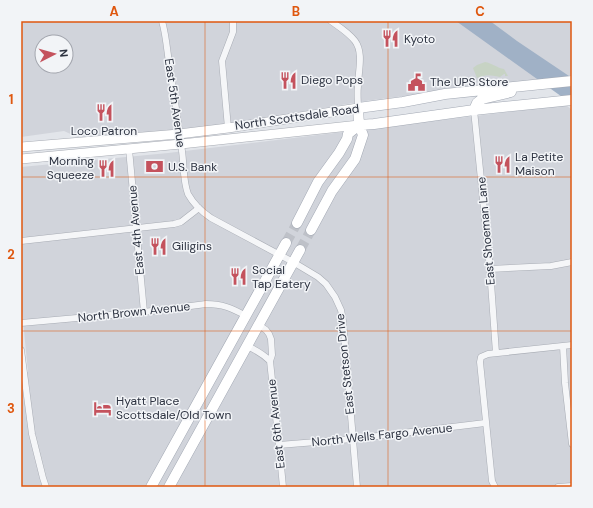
<svg xmlns="http://www.w3.org/2000/svg" width="593" height="508" viewBox="0 0 593 508" font-family="'DM Sans',sans-serif">
  <style>
    .built { fill: #d1d4db; fill-rule: evenodd }
    .green { fill: #c7d3c4 }
    .water { fill: #a0b1c6 }
    .lines { fill: none; stroke-linecap: round; stroke-linejoin: round }
    .primary-tunnel { stroke: #bec1c8; stroke-width: 10; stroke-dasharray: 10 5; stroke-linecap: butt }
    .street-casing { stroke: #a8acb4; stroke-width: 7 }
    .secondary-casing { stroke: #a8acb4; stroke-width: 10 }
    .primary-casing { stroke: #a3a9b4; stroke-width: 11 }
    .street { stroke: #f5f6f8; stroke-width: 6 }
    .secondary { stroke: #fff; stroke-width: 9 }
    .primary { stroke: #fff; stroke-width: 10 }
    .grid { fill: none; stroke: #df570f; stroke-width: 1; stroke-opacity: 0.55 }
    .labels { text-anchor: middle; stroke-width: 3; stroke-linejoin: round; paint-order: stroke }
    .poi-label { font-size: 12px; fill: #2c3240; stroke: #f2f4f7; text-anchor: start }
    .street-label { font-size: 12px; fill: #2c3240; stroke: #f2f4f7 }
    .neatline { fill: none; stroke: #df570f; stroke-width: 1.5 }
    .grid-label { font-size: 13px; text-anchor: middle; font-weight: bold; fill: #df570f }
  </style>
  <rect width="100%" height="100%" fill="#e2e5ea"/>
  <!-- built -->
  <path class="built" d="M21,21H572V75L365,101L237,123L164,131L77,137L64,131L21,137ZM42,42H66V66H42Z
    M566,105L572,110V487H21V373L28,372L21,300V167L168,153Z"/>
  <!-- green -->
  <path class="green" d="M485,62C492,63 497,68 504,69L508,76H505V74H504L500,77C490,75 486,74 477,78L473,68L477,65Z"/>
  <!-- water -->
  <path class="water" d="M456,21H490L517,41L572,78V104Z"/>
  <g class="lines">
    <!-- primary-tunnel -->
    <path class="primary-tunnel" d="M286,243L297,223
      M300,250L311,230"/>
    <defs>
      <path id="street" d="M162,21C166,35 167,49 169,63C174,93 178,122 182,151C184,165 183,181 188,194C193,203 202,212 211,218L293,262L318,277L326,284L335,297L341,310L343,321L357,487
        M331,21C339,27 348,32 355,41C364,53 358,72 358,86C357,94 358,101 358,108
        M474,110L490,269L496,353
        M228,128L222,61L233,32V21
        M129,149L144,312
        M21,241L174,224L181,222L199,208
        M490,269L551,266L572,262
        M21,323L144,312L206,304C222,304 232,308 246,316
        M259,325L266,330L269,334L271,339L272,355L270,361L279,445L283,487
        M247,346C256,350 263,354 270,361
        M563,346L565,383L572,444
        M21,350L32,434L43,478L46,487
        M279,445L353,439L485,423
        M495,487L492,481L480,362L481,357L488,354L572,345
        M558,487L572,486"/>
      <path id="secondary" d="M21,147L179,134L228,128L358,108
        M21,159L181,144L359,125"/>
      <path id="primary" d="M474,110L477,103L482,99L511,92
        M359,125L374,124L474,110L572,100
        M297,223L318,182L339,153L347,139L348,134L359,125
        M311,230L332,191L355,159L363,135L359,125L358,108L403,102L445,94L572,81
        M151,487L286,243
        M169,487L300,250"/>
    </defs>
    <!-- street casing -->
    <use href="#street" class="street-casing"/>
    <!-- secondary casing -->
    <use href="#secondary" class="secondary-casing"/>
    <!-- primary casing -->
    <use href="#primary" class="primary-casing"/>
    <!-- street -->
    <use href="#street" class="street"/>
    <!-- secondary -->
    <use href="#secondary" class="secondary"/>
    <!-- primary -->
    <use href="#primary" class="primary"/>
  </g>
  <!-- grid -->
  <path class="grid" d="M205,21V487M388,21V487M21,177H572M21,331H572"/>
  <!-- icons -->
  <defs>
    <symbol id="restaurant-bare" viewBox="-9 -9 18 18"><path d="M-5-6h1v4h1v-4h1v4h1v-4h1v5L-1.5 .5V6h-2V.5L-5-1ZM5-6V6H3V1.5H1.5Q1.5-4 5-6Z" fill="#c4525d" stroke="#f2f4f7" stroke-width="2.5" paint-order="stroke"/></symbol>
    <symbol id="civic-bare" viewBox="-9 -9 18 18"><path d="M-.6-6.5H3V-4.5H.6V-3L4-1V1h2V6H-6V1h2V-1L-.6-3ZM-1.2 2.5V6h2.4V2.5Z" fill="#c4525d" stroke="#f2f4f7" stroke-width="2.5" paint-order="stroke"/></symbol>
    <symbol id="bank-bare" viewBox="-9 -9 18 18"><path d="M-6-4H6V4H-6ZM0-2.3a2.3 2.3 0 1 0 0 4.6a2.3 2.3 0 1 0 0-4.6Z" fill="#c4525d" stroke="#f2f4f7" stroke-width="2.5" paint-order="stroke"/></symbol>
    <symbol id="hotel-bare" viewBox="-9 -9 18 18"><path d="M-6-4.5h1.5V1H6V5H4.5V3h-9V5H-6ZM-4 0a1.8 1.8 0 1 1 3.6 0ZM.5 0V-2.5h3Q6-2.5 6 0Z" fill="#c4525d" stroke="#f2f4f7" stroke-width="2.5" paint-order="stroke"/></symbol>
  </defs>
  <g fill-rule="evenodd">
    <use href="#restaurant-bare" x="378" y="26" width="25" height="25"/>
    <use href="#restaurant-bare" x="276" y="68" width="25" height="25"/>
    <use href="#civic-bare" x="404" y="70" width="25" height="25"/>
    <use href="#restaurant-bare" x="92" y="100" width="25" height="25"/>
    <use href="#restaurant-bare" x="490" y="152" width="25" height="25"/>
    <use href="#bank-bare" x="142" y="154" width="25" height="25"/>
    <use href="#restaurant-bare" x="94" y="156" width="25" height="25"/>
    <use href="#restaurant-bare" x="146" y="234" width="25" height="25"/>
    <use href="#restaurant-bare" x="226" y="264" width="25" height="25"/>
    <use href="#hotel-bare" x="90" y="396" width="25" height="25"/>
  </g>
  <g class="labels">
    <!-- poi labels -->
    <g class="poi-label">
      <text x="404" y="43">Kyoto</text>
      <text x="301" y="84">Diego Pops</text>
      <text x="430" y="86">The UPS Store</text>
      <text x="104" y="135" text-anchor="middle">Loco Patron</text>
      <text x="515" y="161">La Petite<tspan x="515" dy="14">Maison</tspan></text>
      <text x="94" y="165" text-anchor="end">Morning<tspan x="94" dy="14">Squeeze</tspan></text>
      <text x="168" y="171">U.S. Bank</text>
      <text x="172" y="250">Giligins</text>
      <text x="252" y="274">Social<tspan x="252" dy="14">Tap Eatery</tspan></text>
      <text x="116" y="405">Hyatt Place<tspan x="116" dy="14">Scottsdale/Old Town</tspan></text>
    </g>
    <!-- street labels -->
    <g class="street-label">
      <text transform="translate(175 103) rotate(82)" y="4">East 5th Avenue</text>
      <text transform="translate(297 117) rotate(-8)" y="4">North Scottsdale Road</text>
      <text transform="translate(136 230) rotate(-95)" y="4">East 4th Avenue</text>
      <text transform="translate(486 231) rotate(-95)" y="4">East Shoeman Lane</text>
      <text transform="translate(134 312) rotate(-6)" y="4">North Brown Avenue</text>
      <text transform="translate(345 364) rotate(-96)" y="4">East Stetson Drive</text>
      <text transform="translate(276 424) rotate(-96)" y="4">East 6th Avenue</text>
      <text transform="translate(382 435) rotate(-6)" y="4">North Wells Fargo Avenue</text>
    </g>
  </g>
  <!-- border -->
  <rect width="593" height="508" fill="none" stroke="#f2f4f7" stroke-width="44"/>
  <!-- north arrow -->
  <g transform="translate(54 54) rotate(84)"><circle r="19" fill="#f2f4f7" stroke="#a3a6ae"/>
  <path d="M0-3L7 15L0 10L-7 15Z" fill="#c4525d"/>
  <text y="-6" font-size="11" font-weight="bold" text-anchor="middle" fill="#2c3240">N</text>
  </g>
  <rect x="22" y="22" width="549" height="464" class="neatline"/>
  <g class="grid-label">
    <text x="114" y="16">A</text>
    <text x="296" y="16">B</text>
    <text x="480" y="16">C</text>
    <text x="11" y="104">1</text>
    <text x="11" y="259">2</text>
    <text x="11" y="413">3</text>
  </g>
</svg>
